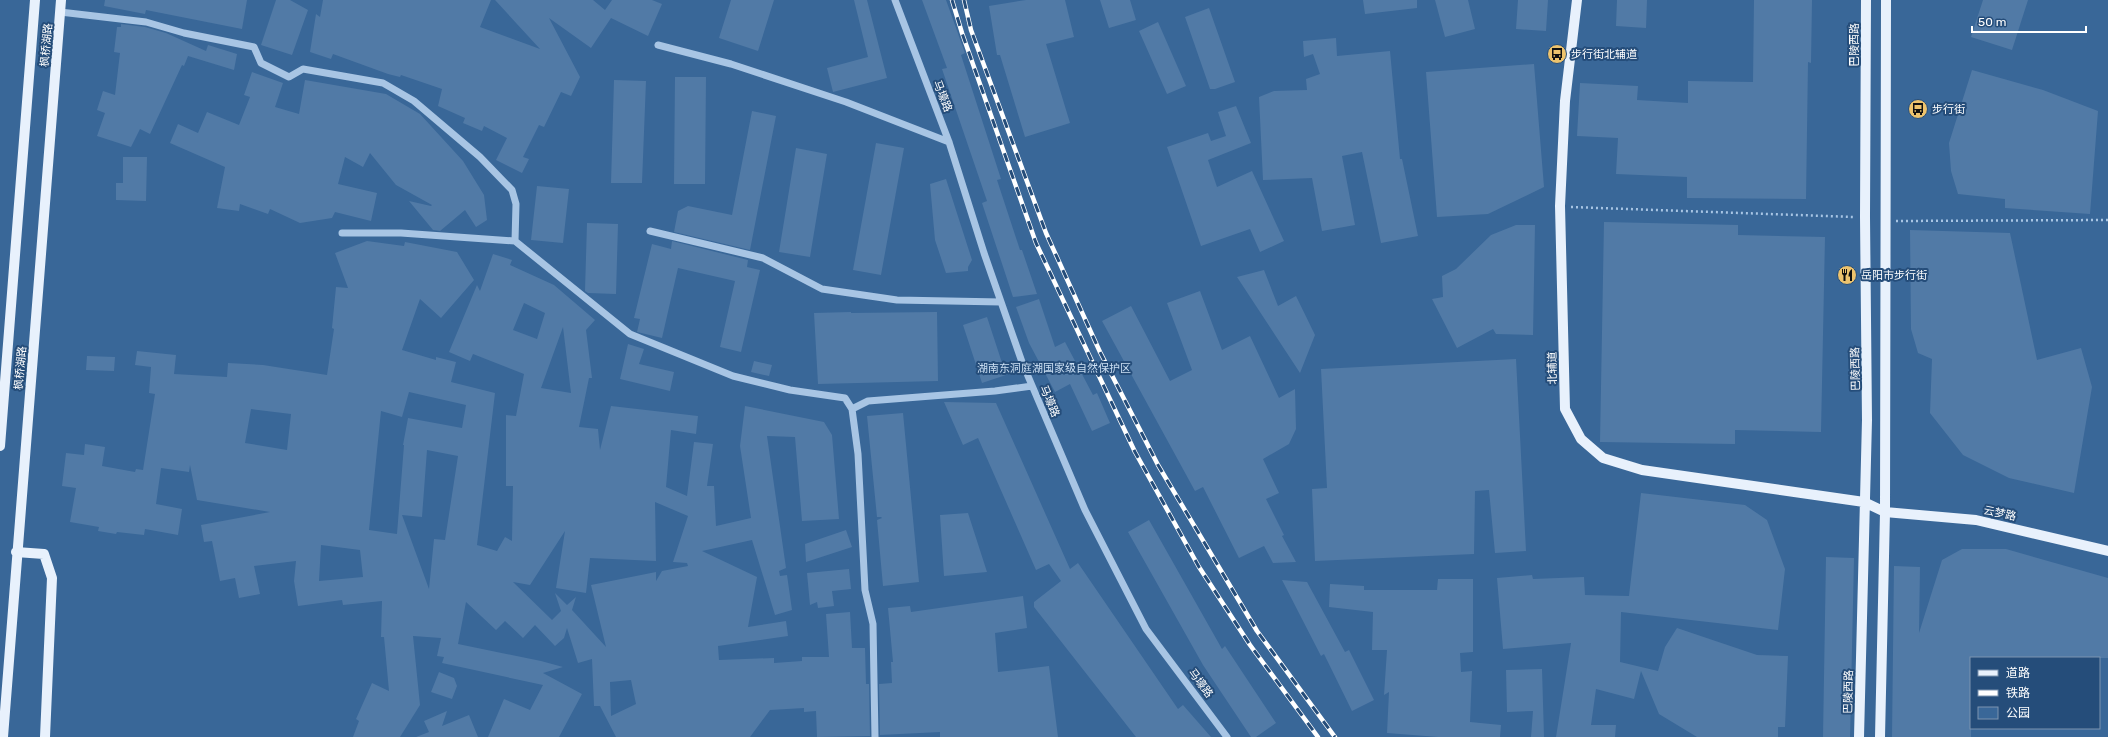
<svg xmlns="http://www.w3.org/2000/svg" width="2108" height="737" viewBox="0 0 2108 737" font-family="Rubik,'Noto Sans SC',sans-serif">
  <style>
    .green { fill: #396798; fill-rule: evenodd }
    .building { fill: #517aa6; fill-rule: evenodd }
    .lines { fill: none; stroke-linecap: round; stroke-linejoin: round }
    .path { stroke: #a8c5e4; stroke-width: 2.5; stroke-dasharray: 2 3; stroke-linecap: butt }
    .minor { stroke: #a8c5e4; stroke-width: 7 }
    .major { stroke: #e8f1fc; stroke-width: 10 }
    .rail-casing { stroke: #fff; stroke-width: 4.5 }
    .rail { stroke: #254d7a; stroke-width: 3; stroke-dasharray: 9; stroke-linecap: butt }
    .labels { text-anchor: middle; stroke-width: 4; stroke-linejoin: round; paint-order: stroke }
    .street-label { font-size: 11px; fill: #fff; stroke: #254d7a }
    .poi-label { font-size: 11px; fill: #fff; stroke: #254d7a; text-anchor: start }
    .park-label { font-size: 11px; fill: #cbdff3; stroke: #254d7a }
  </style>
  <rect width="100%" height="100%" fill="#254d7a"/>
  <!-- green -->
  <path class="green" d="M0,0H2108V737H0ZM1971,658H2099V728H1971Z"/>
  <!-- building -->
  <path class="building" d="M105,0H247L242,29L146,10L145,14L104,6Z
    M276,0H290L308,10L292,55L261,45Z
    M323,0H491L480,27L540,49L495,0H593L605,10L612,0H652L662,4L648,36L611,18L591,48L549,18L580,77L571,96L561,92L544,127L539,125L523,157L529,159L522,173L496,160L507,138L484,126L482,131L463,123L465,118L438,106L442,89L401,75L400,77L388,74L333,54L331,59L310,52L316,14L320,17Z
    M731,0H774L758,51L719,38Z
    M854,0H867L887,78L833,92L827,68L868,57Z
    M922,0H946L965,53L961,55L1001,179L997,180L1020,250H1022L1037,294L1013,297L982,203L987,201L942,69L947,68Z
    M1026,0H1065L1074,37L1046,44L1070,123L1025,137L1000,55H997L989,6Z
    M1100,0H1130L1136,20L1109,28Z
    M1363,0H1417V8L1365,14Z
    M1435,0H1468L1475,29L1445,37Z
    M1518,0H1548L1546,31L1516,29Z
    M1617,0H1647L1646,28L1616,26Z
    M1754,0H1812L1811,63L1808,62L1806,199L1687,198V177L1616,174L1618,138L1577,136L1580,83L1638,86L1637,100L1688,103V81L1753,82Z
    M1983,0H2028L2012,50L1971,37Z
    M1209,8L1235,82L1215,89H1210L1185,17Z
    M1158,22L1186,86L1167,94L1139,31Z
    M121,24L145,27L166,33L206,51L208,45L237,54L234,70L188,56L184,66L182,65L150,134L140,129L131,147L97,136L105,113L97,110L103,91L115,95L120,53L114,52L117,27H121Z
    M1336,38L1337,56L1390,51L1400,159H1402L1418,236L1381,243L1362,152L1342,156L1355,225L1322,231L1312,178L1263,180L1259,97L1274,91L1307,90L1306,79L1320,74L1313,54L1304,57L1303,41Z
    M1534,64L1544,187L1488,214L1437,217L1426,72Z
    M1972,70L2043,90L2098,111L2090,214L2005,208V199L1958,194L1951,171L1949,143Z
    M252,72L283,83L275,107L299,114L305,80L386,94L420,114L463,161L484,195L487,220L476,227L465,210L440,231L433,230L409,201L431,206L432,205L396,185L370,153L363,167L345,157L338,184L377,193L371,221L335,212L332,218L300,223L270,209L268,214L240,204L239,211L217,208L225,167L170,143L178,124L198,133L207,112L239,125L250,97L244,95Z
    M675,77H706L705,184H674Z
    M614,80L646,81L642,183H611Z
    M1236,106L1251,143L1208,160L1217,187L1252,171L1284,241L1260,252L1250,229L1201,246L1167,147L1208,133L1211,141L1226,136L1218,112Z
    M752,111L776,116L750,250L674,232L678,211L688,206L732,215Z
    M876,143L904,148L881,275L853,270Z
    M796,148L827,154L810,257L779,252Z
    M123,157H147L146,201L116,200V183H123Z
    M946,179L972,260L968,267V271L946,273L935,240L930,184Z
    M537,186L569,189L563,243L531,240Z
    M1604,222L1738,225V235L1825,237L1821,432L1735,430V444L1600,442Z
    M587,223L618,224L616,294L588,293L585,291Z
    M1516,225H1535L1533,335L1496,334L1493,329L1457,348L1432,299L1443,297L1442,276L1456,269L1491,235Z
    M1910,230L2010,233L2037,360L2081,348L2092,387L2074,493L2009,478L1963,455L1930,413L1932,359L1918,353L1911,329Z
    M367,241L404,246L405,242L457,252L474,280L441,318L420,299L402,350L436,360V357L456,362L451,382L495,393L477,545L497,551L505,537L512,541L513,486H506V415L516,416L524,374L473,354L470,361L449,352L477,285L480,291L493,254L512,260L510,265L554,285L595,320L586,330L592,378H589L579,427L598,429L600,450L611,406L698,416L696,434L671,430L666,487L687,496L694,442L713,444L707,486H714L716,526L751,518L740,446L745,406L824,422L832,435L839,519L802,521L795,437L767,436L786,568L779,571L780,576L787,575L792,610L775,615L752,540L702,551L757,577L748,627L786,621L788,636L718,646L719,660L774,658V663L802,661V657H829L826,614L850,612L852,648H865L866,684H869L870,736L817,737L816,711L804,712V708L770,710L750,737H616L600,706H594L592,659L578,663L567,628L564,638L555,646L535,625L523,638L505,621L496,630L466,602L458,644L541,661L563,667L543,673L582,694L559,737H488L504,699L530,710L543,685L442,663L444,657L437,656L441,638L413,636L420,705L400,737H353L359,721L356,719L372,683L389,691L384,637H381L382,601L343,605L342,600L298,606L294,581L296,561L254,566L260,594L239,598L235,578L220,581L212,541L204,542L201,525L270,512L197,500L190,465L189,472L161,468L156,504L182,509L178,535L145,529L144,535L117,532L116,534L98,531L99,527L70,522L76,488L62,486L66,453L84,455L85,444L105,447L102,466L135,472L136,469L143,470L155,394L149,393L151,367L135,365L137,351L176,355L174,374L227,377L228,363L263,365L327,375L334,329L332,328L336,287L348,288L335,253ZM524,303L545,313L537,339L513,330ZM563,327L571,393L541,388ZM409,392L466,405L462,428L408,418L403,445H404L397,534L369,530L381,411L402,417ZM251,409L291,414L287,450L245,443ZM427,450L458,456L445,540L434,539L429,589L402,515L422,517ZM655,502L688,516L673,562L687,563L688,566L662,571L656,581V572L591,585L606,647L572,610L576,597L567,605L555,593L561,611L552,620L513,582L530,585L565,531L556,588L586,593L590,558L656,561ZM321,545L360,550L363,577L319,581ZM631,680L636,704L611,716L610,682Z
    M672,241L748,260L747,267L760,270L741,352L720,347L735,281L678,268L662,338L637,332L640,319L634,318L652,244L671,249Z
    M1264,270L1278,306L1296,296L1315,335L1300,373L1237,277Z
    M1200,291L1222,350L1250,336L1279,398L1295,389L1296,429L1289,444L1263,459L1279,493L1266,499L1284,535L1282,536L1296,562L1273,563L1264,546L1239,558L1203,487L1195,491L1102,321L1131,306L1170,381L1192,370L1167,303Z
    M1039,299L1055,347L1065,342L1093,395L1097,393L1110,423L1092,431L1070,384L1055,392L1029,343L1016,307Z
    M851,312V313L937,312L938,381L818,384L814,313Z
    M987,317L1006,375L982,383L963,325Z
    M628,344L644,349L639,364L674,372L670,391L620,379Z
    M87,356L115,357L114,371L86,370Z
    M1516,359L1526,551L1495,553L1489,490L1475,491L1474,554L1315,561L1312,489L1327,488L1321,369Z
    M754,361L772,365L769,376L751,372Z
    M944,402L996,403L1070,569L1078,563L1178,709L1183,705L1211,737H1136L1034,607V602L1061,581L1049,564L1036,570L978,438L963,445Z
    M903,413L919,582L883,586L877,520L882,518L881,517H877L867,416Z
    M1641,493L1745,505L1767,520L1785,569L1778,630L1621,612L1620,662L1658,671L1665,647L1677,628L1757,655L1788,656L1785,727H1778V737H1697L1659,714L1641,671L1634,699L1596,689L1591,725H1616L1615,737H1556L1571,643L1503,649L1497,578L1532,575L1533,579L1584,577L1585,595L1629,596Z
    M968,513L987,572L944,576L940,515Z
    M1149,520L1222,649L1225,646L1276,723L1256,737H1251L1203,665L1128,532Z
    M846,530L852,547L806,562L805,544Z
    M1962,549H2006L2108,578V658H1971V737H1892L1894,566L1920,567L1919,633L1942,560Z
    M1826,557L1854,558L1850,737H1823Z
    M849,569L851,589L832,591L834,606L818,608L817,602L810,605L807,573Z
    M1438,579H1473V652L1460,653L1461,672L1472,671L1470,722L1501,725L1500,737H1438L1387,733L1389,692L1384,695L1387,650H1372L1373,612L1329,607L1330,584L1364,586V590H1437Z
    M1282,580L1307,582L1345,652L1349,650L1374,700L1352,711L1324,654L1321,656Z
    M1023,596L1027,628L995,633L998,672L1049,666L1058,737H940V732L880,735L879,684L892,683L891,662H893L888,608L910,606L911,612Z
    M1542,669L1544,737H1531L1533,711L1507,712L1506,670Z
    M439,672L454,678L457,686L452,699L431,692Z
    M447,711L442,726L469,715L478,737H416L429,732L424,721Z"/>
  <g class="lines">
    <!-- path -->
    <path class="path" d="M1571,207L1854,217
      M1896,221L2108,220"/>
    <!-- minor -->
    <path class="minor" d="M895,0L949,142L984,253L1022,362L1085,510L1146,629L1227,737
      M60,12L146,22L184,33L254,47L261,63L289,77L303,69L383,83L414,101L480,157L512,190L516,204L515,241L630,334L733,376L790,390L845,398L852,409
      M658,45L731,64L846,102L949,142
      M650,231L763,258L822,289L897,300L1001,302
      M342,233H401L515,241
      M875,737L873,624L865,590L858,454L852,409L868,401L995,391L1032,386"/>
    <!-- major -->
    <path class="major" d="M1577,0L1565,101L1560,206L1565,409L1581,439L1603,458L1642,470L1864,502L1885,512L1976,520L2108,551
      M0,446L35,0
      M16,552L44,554L52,578L45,737
      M3,737L61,0
      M1859,737L1867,420L1865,217L1866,0
      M1880,737L1885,512L1886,0"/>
    <defs>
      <path id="rail" d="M952,0L962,33L1036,243L1135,452L1199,567L1250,645L1318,737
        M964,0L971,30L1046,233L1100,352L1158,465L1257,631L1335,737"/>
    </defs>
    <!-- rail casing -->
    <use href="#rail" class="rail-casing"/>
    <!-- rail -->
    <use href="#rail" class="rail"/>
  </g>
  <!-- icons -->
  <defs>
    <symbol id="bus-disc" viewBox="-11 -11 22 22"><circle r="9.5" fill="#edc36d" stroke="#254d7a"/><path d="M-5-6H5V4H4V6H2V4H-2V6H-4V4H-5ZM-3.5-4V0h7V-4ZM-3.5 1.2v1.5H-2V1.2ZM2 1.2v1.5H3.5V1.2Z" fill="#111"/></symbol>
    <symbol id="restaurant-disc" viewBox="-11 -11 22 22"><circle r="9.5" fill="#edc36d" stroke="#254d7a"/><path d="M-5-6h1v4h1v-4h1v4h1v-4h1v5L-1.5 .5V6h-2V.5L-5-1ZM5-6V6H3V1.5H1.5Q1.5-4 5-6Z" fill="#111"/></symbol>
  </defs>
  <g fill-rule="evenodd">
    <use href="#bus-disc" x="1546" y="43" width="22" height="22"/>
    <use href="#bus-disc" x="1907" y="98" width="22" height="22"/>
    <use href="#restaurant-disc" x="1836" y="264" width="22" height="22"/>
  </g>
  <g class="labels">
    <!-- street labels -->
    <g class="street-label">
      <text transform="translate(46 45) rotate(-85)" y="4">枫桥湖路</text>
      <text transform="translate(1854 45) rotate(-90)" y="4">巴陵西路</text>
      <text transform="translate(943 96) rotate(69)" y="4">马壕路</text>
      <text transform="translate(20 368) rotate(-85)" y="4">枫桥湖路</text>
      <text transform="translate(1552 368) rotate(-91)" y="4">北辅道</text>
      <text transform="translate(1855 369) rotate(-91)" y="4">巴陵西路</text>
      <text transform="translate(1050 401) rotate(67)" y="4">马壕路</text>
      <text transform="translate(2000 513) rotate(12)" y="4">云梦路</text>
      <text transform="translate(1201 683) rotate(53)" y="4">马壕路</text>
      <text transform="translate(1848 692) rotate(-89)" y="4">巴陵西路</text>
    </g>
    <!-- poi labels -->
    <g class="poi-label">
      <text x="1571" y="58">步行街北辅道</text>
      <text x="1932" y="113">步行街</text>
      <text x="1861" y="279">岳阳市步行街</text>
    </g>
    <!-- park labels -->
    <g class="park-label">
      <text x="1054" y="372">湖南东洞庭湖国家级自然保护区</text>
    </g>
  </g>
  <!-- legend -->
  <rect x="1970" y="657" width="130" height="72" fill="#254d7a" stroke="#7c94af"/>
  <rect x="1978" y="670" width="20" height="6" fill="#e8f1fc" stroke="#7c94af"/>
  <text x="2006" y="677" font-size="12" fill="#ffffff">道路</text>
  <rect x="1978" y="690" width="20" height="6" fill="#ffffff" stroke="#7c94af"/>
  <text x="2006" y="697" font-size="12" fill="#ffffff">铁路</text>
  <rect x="1978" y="707" width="20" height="12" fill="#396798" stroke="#7c94af"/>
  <text x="2006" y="717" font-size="12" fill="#ffffff">公园</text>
  <!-- scale -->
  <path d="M1972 26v6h114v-6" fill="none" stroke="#ffffff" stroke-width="2"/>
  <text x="1978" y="26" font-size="12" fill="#ffffff" stroke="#254d7a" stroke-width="3" paint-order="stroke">50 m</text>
</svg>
